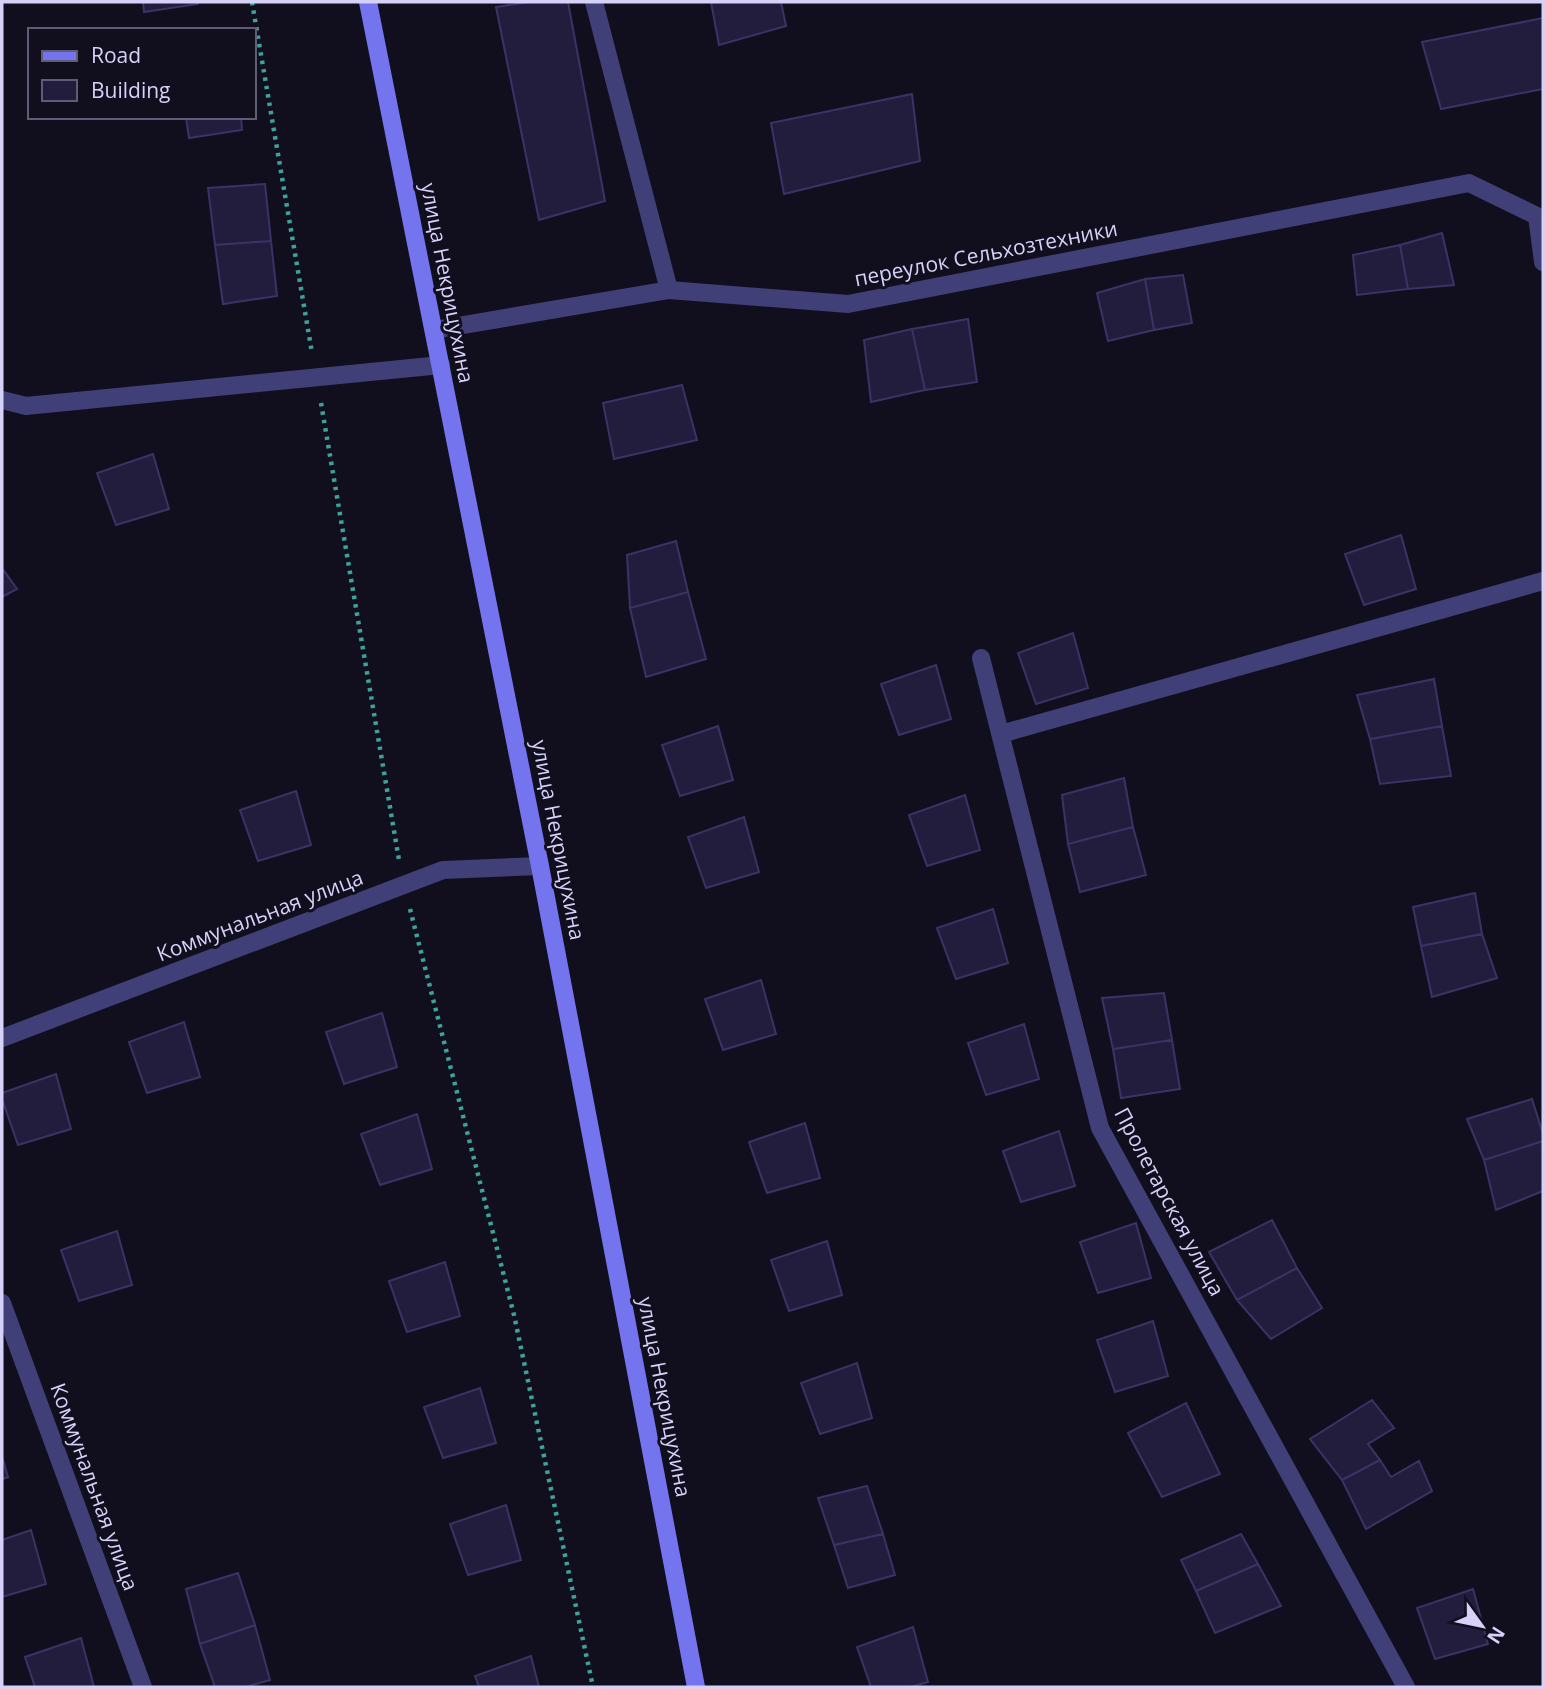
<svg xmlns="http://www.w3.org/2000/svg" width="1545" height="1689" viewBox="0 0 1545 1689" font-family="'Open Sans',sans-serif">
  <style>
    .building { fill: #231d3d; stroke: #3b3266; stroke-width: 2 }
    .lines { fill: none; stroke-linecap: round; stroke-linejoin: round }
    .path { stroke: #3ca399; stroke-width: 4.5; stroke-dasharray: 3.5 5; stroke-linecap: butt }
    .lane { stroke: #403f77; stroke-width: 18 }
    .street { stroke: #403f77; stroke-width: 18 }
    .secondary { stroke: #7475ee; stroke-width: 18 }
    .labels { text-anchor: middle; stroke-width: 6; stroke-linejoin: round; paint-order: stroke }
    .street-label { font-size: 21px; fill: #d5d1f9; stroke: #110f1e }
  </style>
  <rect width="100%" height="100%" fill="#110f1e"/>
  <!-- building -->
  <path class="building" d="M143,2H198V4L144,12Z
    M529,2H568L605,201L539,220L496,7Z
    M711,2H781L786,26L719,45Z
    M1543,18V89L1441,109L1422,42Z
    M912,94L920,161L784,194L771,123Z
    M186,117H241L242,130L189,138Z
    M265,184L271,241L215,245L208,188Z
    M1442,233L1454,285L1408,289L1400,245Z
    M271,241L277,296L223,304L215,245Z
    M1400,245L1408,289L1357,295L1353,255Z
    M1183,275L1192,323L1154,330L1145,279Z
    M1145,279L1154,330L1108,341L1097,293Z
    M968,319L977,382L925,390L912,329Z
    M912,329L925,390L871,402L864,340Z
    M682,385L697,440L614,459L603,403Z
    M153,454L169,509L116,525L97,473Z
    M1401,535L1416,589L1364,605L1345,554Z
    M676,541L688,592L630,608L627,555Z
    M2,568L17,589L2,597Z
    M688,592L706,659L646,677L630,608Z
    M1073,633L1088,688L1036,704L1018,653Z
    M936,665L951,719L899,735L881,684Z
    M1434,679L1442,726L1370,739L1357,695Z
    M718,726L733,780L680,796L662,745Z
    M1442,726L1451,776L1380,784L1370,739Z
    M1124,778L1133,827L1068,844L1062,795Z
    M296,791L311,845L258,861L240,810Z
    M965,795L980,850L927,866L909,815Z
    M744,817L759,872L706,888L688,837Z
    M1133,827L1146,875L1080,892L1068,844Z
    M1475,893L1482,934L1421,946L1413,907Z
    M993,909L1008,963L956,979L937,928Z
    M1482,934L1497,978L1432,997L1421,946Z
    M761,980L776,1034L723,1050L705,999Z
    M1164,993L1172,1040L1113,1049L1102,998Z
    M382,1013L397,1067L344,1084L326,1032Z
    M184,1022L200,1077L147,1093L129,1042Z
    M1024,1024L1039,1079L986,1095L968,1043Z
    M1172,1040L1180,1089L1121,1098L1113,1049Z
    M56,1074L71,1129L18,1145L2,1099V1093Z
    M1532,1099L1543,1134V1141L1484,1160L1467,1119Z
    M417,1114L432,1169L380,1185L361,1134Z
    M805,1123L820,1178L767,1193L749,1142Z
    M1059,1131L1075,1186L1021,1202L1003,1151Z
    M1543,1141V1191L1496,1210L1484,1160Z
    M1272,1220L1297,1268L1237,1300L1209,1252Z
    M1136,1223L1151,1278L1098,1293L1080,1242Z
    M117,1231L132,1285L79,1301L61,1250Z
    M827,1241L842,1295L789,1311L771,1260Z
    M445,1262L460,1316L407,1332L389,1281Z
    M1297,1268L1322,1308L1271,1339L1237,1300Z
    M1153,1321L1168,1376L1115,1392L1097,1340Z
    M857,1363L872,1418L820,1434L801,1383Z
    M480,1388L496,1443L443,1458L424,1407Z
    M1372,1400L1394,1428L1368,1444L1380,1460L1342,1480L1310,1439Z
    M1186,1403L1220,1474L1162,1497L1128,1433Z
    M2,1456L8,1477L2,1479Z
    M1380,1460L1391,1477L1419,1461L1432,1491L1366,1529L1342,1480Z
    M867,1486L883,1534L834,1545L818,1498Z
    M506,1505L521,1560L468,1575L450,1524Z
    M31,1530L46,1584L2,1597V1540Z
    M883,1534L895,1575L848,1588L834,1545Z
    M1241,1534L1258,1564L1196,1591L1181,1560Z
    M1258,1564L1281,1606L1215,1633L1196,1591Z
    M238,1573L255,1625L200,1644L186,1589Z
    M1473,1589L1488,1644L1435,1659L1417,1608Z
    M255,1625L270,1680L245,1687H215L200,1644Z
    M913,1627L928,1682L910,1687H871L857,1647Z
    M81,1638L94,1687H35L25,1657Z
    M531,1656L539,1687H479L475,1676Z"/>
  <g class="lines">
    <!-- path -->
    <path class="path" d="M252,2L312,353
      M321,403L399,860
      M410,909L514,1315L593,1687"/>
    <!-- lane -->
    <path class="lane" d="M594,2L669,290
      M1001,734L1543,581"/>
    <!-- street -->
    <path class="street" d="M434,330L669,290L848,304L1469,183L1537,216L1543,262
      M2,400L26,406L441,365
      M981,658L1100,1128L1406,1687
      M2,1038L443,870L540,866
      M2,1303L143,1687"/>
    <!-- secondary -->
    <path class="secondary" d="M368,2L540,866L696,1687"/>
  </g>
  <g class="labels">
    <!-- street labels -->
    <g class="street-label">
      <text transform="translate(986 254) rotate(-11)" y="7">переулок Сельхозтехники</text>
      <text transform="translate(447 283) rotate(79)" y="7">улица Некрицухина</text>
      <text transform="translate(558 840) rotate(79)" y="7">улица Некрицухина</text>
      <text transform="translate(260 916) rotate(-21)" y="7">Коммунальная улица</text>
      <text transform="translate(1169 1202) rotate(62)" y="7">Пролетарская улица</text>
      <text transform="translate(664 1397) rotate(79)" y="7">улица Некрицухина</text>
      <text transform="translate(94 1487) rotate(70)" y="7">Коммунальная улица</text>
    </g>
  </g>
  <!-- border -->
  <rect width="1545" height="1689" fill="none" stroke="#d5d1f9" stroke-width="7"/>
  <!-- legend -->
  <rect x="28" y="28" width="228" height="91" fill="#110f1e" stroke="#5f5d76" stroke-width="2"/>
  <rect x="42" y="51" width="35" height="10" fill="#7475ee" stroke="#5f5d76" stroke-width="2"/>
  <text x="91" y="63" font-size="21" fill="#d5d1f9">Road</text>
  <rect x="42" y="80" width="35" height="21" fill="#231d3d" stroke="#5f5d76" stroke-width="2"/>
  <text x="91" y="98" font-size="21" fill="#d5d1f9">Building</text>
  <!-- north arrow -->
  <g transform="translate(1482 1626) rotate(123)" stroke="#110f1e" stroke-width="5" paint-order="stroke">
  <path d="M0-5L12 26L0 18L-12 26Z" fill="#d5d1f9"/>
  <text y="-10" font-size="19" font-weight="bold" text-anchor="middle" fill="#d5d1f9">N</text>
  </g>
</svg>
